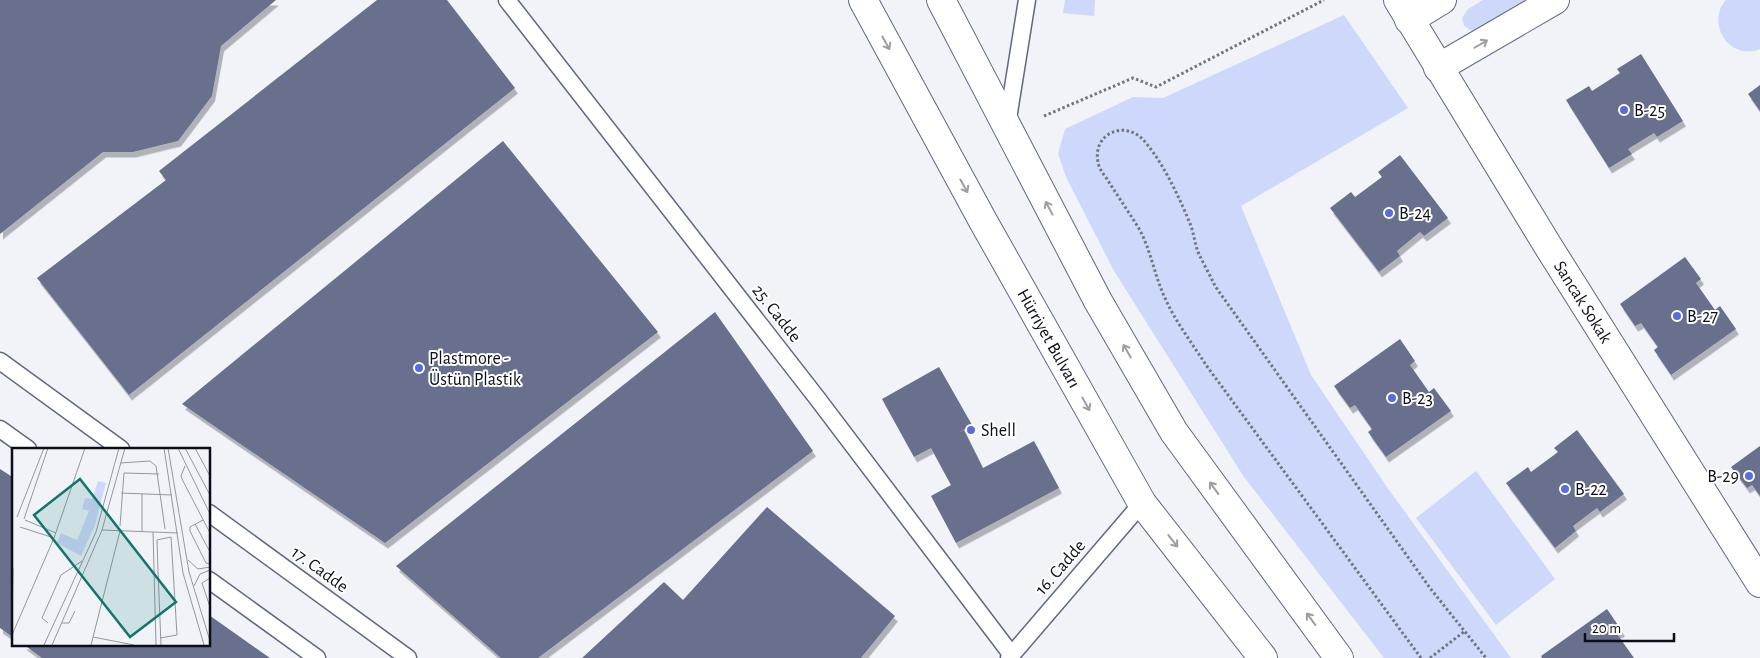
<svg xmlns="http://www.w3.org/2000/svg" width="1760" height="658" viewBox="0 0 1760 658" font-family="'Alegreya Sans',sans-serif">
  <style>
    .green { fill: #ced8fb }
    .building { fill: #68708d; filter: url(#shadow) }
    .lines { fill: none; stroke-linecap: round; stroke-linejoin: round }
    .service-casing { stroke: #5f6784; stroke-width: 19 }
    .minor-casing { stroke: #5f6784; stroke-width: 30 }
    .tertiary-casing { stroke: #5f6784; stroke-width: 30 }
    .primary-casing { stroke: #5f6784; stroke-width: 30 }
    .path { stroke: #73757e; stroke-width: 3; stroke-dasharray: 2.5 2.5; stroke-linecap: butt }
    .service { stroke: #fff; stroke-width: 16 }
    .minor { stroke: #fff; stroke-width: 28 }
    .tertiary { stroke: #fff; stroke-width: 28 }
    .primary { stroke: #fff; stroke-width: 28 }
    .oneway { stroke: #9d9ea3 }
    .poi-dot { fill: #586be2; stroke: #fff; stroke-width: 2 }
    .labels { text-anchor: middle; stroke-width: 4; stroke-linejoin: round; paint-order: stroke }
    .poi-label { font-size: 18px; fill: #0b0d18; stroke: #fff; text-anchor: start }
    .street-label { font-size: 18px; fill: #0b0d18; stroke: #fff }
    .inset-road { fill: none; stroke: #95979f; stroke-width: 1 }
    .view { fill: #0f766e; fill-opacity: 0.15; stroke: #0f766e; stroke-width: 2.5 }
    .inset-edge { fill: none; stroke: #0b0d18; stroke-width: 2.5 }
  </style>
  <defs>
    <filter id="shadow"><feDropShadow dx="3" dy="5.5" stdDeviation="0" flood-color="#0004"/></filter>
  </defs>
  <rect width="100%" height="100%" fill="#f1f3f9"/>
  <!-- green -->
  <path class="green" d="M1065,0H1095L1094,16L1063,13Z
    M1483,0H1526L1482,28L1472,31L1464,26L1462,18L1468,9Z
    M1726,0H1760V49C1730,62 1705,23 1726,0Z
    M1344,15L1408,108L1241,206L1311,375L1389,490L1511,658H1384L1244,477L1114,271L1066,177L1058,154L1065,129L1133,97L1163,98Z
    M1476,471L1555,579L1496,625L1416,518Z"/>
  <!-- building -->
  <path class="building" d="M0,0H276L221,46L212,96L178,141L133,152H103L0,234Z
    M377,0H447L515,88L129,395L37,278L166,180L159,171Z
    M1641,54L1683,121L1657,137L1654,133L1628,149L1632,154L1609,168L1566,100L1589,86L1592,91L1620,73L1617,69Z
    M1760,85V111L1748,94Z
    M503,141L658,332L385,543L182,404Z
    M1400,155L1448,218L1424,236L1420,232L1397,251L1400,256L1379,272L1330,208L1351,192L1355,197L1382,177L1378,172Z
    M1685,257L1701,279L1696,283L1715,310L1720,306L1736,329L1671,375L1654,350L1658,347L1641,323L1635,326L1620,304Z
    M715,312L813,451L538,658H501L396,566Z
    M1400,339L1415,361L1410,365L1429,392L1434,388L1451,411L1386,457L1368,432L1372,429L1355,405L1350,408L1334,386Z
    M939,367L972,425L958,433L964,430L983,468L1034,441L1059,488L956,543L931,496L951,485L931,448L914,457L882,399Z
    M1577,430L1624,494L1600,512L1597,508L1573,526L1576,531L1555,548L1506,483L1528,467L1531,472L1558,452L1554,448Z
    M1760,446V496L1752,485L1747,488L1731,467Z
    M0,469L14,478V638L0,628Z
    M767,507L895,616L861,658H582L664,582L683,600Z
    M1607,609L1622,631L1617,634L1634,658H1542L1541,656Z
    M209,615L270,658H42L23,644H209Z"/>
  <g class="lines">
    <defs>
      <path id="service" d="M507,0L817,398L1011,654
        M1007,125L1027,0
        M0,361L121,449
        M0,429L28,449
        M209,513L408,658
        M209,580L317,658
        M1009,658L1142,503"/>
      <g id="minor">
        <path id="s1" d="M1398,0L1548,246L1760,583"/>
      </g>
      <path id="tertiary" d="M1409,20L1442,0
        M1438,68L1555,0"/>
      <g id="primary">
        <path id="s2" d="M863,0L983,221L1142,503L1263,658"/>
        <path d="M941,0L1098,301L1174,432L1339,658"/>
      </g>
    </defs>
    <!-- service casing -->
    <use href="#service" class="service-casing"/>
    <!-- minor casing -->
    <use href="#minor" class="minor-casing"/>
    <!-- tertiary casing -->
    <use href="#tertiary" class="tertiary-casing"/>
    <!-- primary casing -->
    <use href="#primary" class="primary-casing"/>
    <!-- path -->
    <path class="path" d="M1044,116L1133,78L1156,87L1324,0
      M1421,658L1206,365C1192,343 1175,321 1165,298C1154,275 1151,249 1138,227C1128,211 1117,195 1107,179C1104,175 1101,171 1099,166C1089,134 1126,117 1146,143C1165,166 1180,199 1191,226C1194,235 1195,244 1198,252C1203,263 1210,275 1215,286L1430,588L1486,658
      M1430,658L1465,631"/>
    <!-- service -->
    <use href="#service" class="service"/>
    <!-- minor -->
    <use href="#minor" class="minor"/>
    <!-- tertiary -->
    <use href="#tertiary" class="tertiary"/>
    <!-- primary -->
    <use href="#primary" class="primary"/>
  </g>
  <!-- one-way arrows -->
  <defs><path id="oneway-shaft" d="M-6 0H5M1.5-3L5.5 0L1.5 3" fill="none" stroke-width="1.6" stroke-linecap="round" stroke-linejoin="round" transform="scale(1.25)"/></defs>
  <g class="oneway">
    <use href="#oneway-shaft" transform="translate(886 43) rotate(61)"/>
    <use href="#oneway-shaft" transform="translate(1481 44) rotate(-30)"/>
    <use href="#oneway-shaft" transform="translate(964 186) rotate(61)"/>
    <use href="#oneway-shaft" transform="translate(1049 208) rotate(-118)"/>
    <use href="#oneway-shaft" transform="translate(1127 351) rotate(-120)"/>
    <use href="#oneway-shaft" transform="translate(1086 404) rotate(61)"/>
    <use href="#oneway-shaft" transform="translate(1214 488) rotate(-126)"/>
    <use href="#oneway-shaft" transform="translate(1173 541) rotate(52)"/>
    <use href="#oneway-shaft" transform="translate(1311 619) rotate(-126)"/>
  </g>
  <!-- markers -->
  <g class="poi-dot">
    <circle cx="1624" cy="110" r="5"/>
    <circle cx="1389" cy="213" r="5"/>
    <circle cx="1677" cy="316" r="5"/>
    <circle cx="419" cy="368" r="5"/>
    <circle cx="1392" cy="398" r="5"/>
    <circle cx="971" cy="430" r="5"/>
    <circle cx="1749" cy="476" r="5"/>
    <circle cx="1565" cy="489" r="5"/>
  </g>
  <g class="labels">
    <!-- poi labels -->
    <g class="poi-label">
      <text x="1634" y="116">B-25</text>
      <text x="1399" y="219">B-24</text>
      <text x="1687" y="322">B-27</text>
      <text x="429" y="364">Plastmore -<tspan x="429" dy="21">Üstün Plastik</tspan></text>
      <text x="1402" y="404">B-23</text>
      <text x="981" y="436">Shell</text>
      <text x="1739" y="482" text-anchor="end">B-29</text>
      <text x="1575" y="495">B-22</text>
    </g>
    <!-- street labels -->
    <g class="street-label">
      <text dy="6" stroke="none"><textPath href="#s1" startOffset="354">Sancak Sokak</textPath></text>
      <text transform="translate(777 313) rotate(52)" y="6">25. Cadde</text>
      <text dy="6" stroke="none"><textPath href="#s2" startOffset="386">Hürriyet Bulvarı</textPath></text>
      <text transform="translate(1060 567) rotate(-49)" y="6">16. Cadde</text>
      <text transform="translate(320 569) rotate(36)" y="6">17. Cadde</text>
    </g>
  </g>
  <!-- overview -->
  <g transform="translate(12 448)">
    <rect width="198" height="198" fill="#f1f3f9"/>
    <path d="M86,33L94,35L83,77L69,108L45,95L49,85L65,92L77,63L70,61L73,50L80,51Z" fill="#ced8fb"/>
    <path class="inset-road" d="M152,0L171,125L192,197M156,0L177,124L198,193M166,0L198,66M173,0L198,47M183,0L198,28M108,15L138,13L144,18L153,81M173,18L169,28L171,33L198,85M109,45L160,47M5,69L32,0M12,71L36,0M13,72L44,85M191,72L178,79V83L194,115L198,116M183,76L198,104M108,78L112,25L147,26M8,79L42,90M90,82L166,85M130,83V46M141,84L144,197M176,112L186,121L198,119M198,130L190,135L198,159M182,138L188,126L198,122M36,175L30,170L49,127L70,113M50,175H57L63,163M0,177L1,120M0,187L42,90L73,0M81,189L122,197M148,190L165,187L159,89L145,92L146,123L149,197M32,197L84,84L107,0M40,197L90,82L113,0M79,197L108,83"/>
    <path class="view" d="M68,31L164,154L118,189L22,67Z"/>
    <rect width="198" height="198" class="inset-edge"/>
  </g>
  <!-- scale -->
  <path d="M1585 633v8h89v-8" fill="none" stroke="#0b0d18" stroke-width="2.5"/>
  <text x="1592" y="633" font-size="15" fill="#0b0d18" stroke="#ffffff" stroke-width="4" paint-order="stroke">20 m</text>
</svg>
